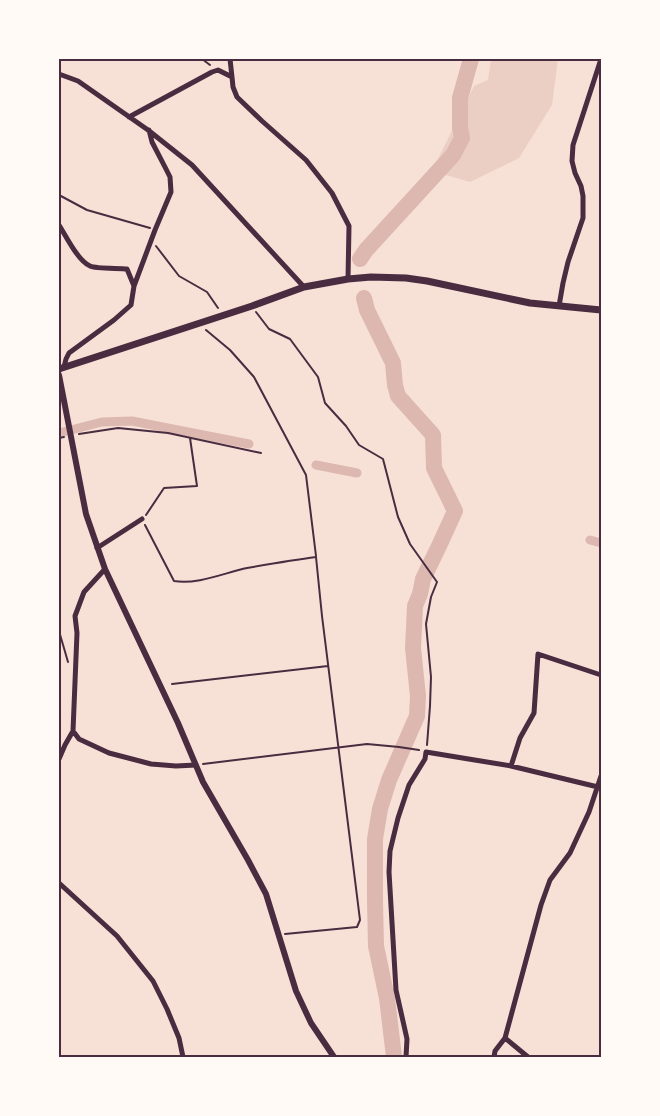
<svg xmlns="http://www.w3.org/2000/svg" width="660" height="1116" viewBox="0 0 660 1116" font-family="'Varela Round',sans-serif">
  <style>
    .green { fill: #ebcfc5 }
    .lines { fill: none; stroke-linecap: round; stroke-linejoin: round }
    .canal { stroke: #dcb8b0; stroke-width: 9 }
    .river { stroke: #dcb8b0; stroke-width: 16 }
    .path { stroke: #4a2c40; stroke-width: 2 }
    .minor { stroke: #4a2c40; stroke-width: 5 }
    .tertiary { stroke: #4a2c40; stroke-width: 6 }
    .secondary { stroke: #4a2c40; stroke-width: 7 }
    .neatline { fill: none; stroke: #4a2c40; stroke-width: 2 }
  </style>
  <rect width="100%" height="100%" fill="#f7e1d7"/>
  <!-- green -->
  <path class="green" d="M491,59H558L552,105L519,158L470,182L432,171L474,86L488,80Z"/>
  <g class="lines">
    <!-- canal -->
    <path class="canal" d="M59,433L102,422L132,421L249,444
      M316,465L357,473
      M590,540L601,543"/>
    <!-- river -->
    <path class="river" d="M360,259L366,250L453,155L462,138L460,128V98L471,59
      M364,298L367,310L393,363L395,385L398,396L433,435L434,468L455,511L439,546L423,579L420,594L415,606L413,648L418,696L417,716L389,780L380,809L375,839V902L376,946L387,998L394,1057"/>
    <!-- path -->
    <path class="path" d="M202,59L210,65
      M59,195L87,210L150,228
      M156,246L179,276L207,292L218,308
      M256,312L269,329L290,339L318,377L325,403L346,426L359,445L383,459L398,517L410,544L437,582L431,597L426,624L431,677L430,706L427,745
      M206,330L230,350L254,377L306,475L316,556
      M79,434L118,428L168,433L261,453
      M59,438L64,437
      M146,515L164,488L197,486L190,438
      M145,525L174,581C197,585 224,573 247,568C270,564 293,560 316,557L322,616L360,920L357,927L285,934
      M59,631L68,662
      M172,684L328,666
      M203,764L367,744L399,747L419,750"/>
    <!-- minor -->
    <path class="minor" d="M230,59L232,77
      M59,74L78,81L148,130L192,165L304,287
      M129,117L212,72L218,70L232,77L233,87L237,97L262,121L306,160L332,193L349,226L348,279
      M59,225C66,236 78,261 90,266C96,269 119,268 127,269L134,286
      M559,306L563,283L568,262L583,218V196L581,186L575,173L572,161L573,145L601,59
      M64,367L66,359L69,353L114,320L131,305L134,286L155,230L171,192L170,177L166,169L152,142L149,130
      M97,548L142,519
      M73,731L79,739L109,753L151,764L176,766L196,765
      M59,759L65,745L73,731L77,633L75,616L84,592L105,569
      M511,766L520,738L534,713L538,654L601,675
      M59,883L117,936L153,981L167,1009L179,1038L183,1057
      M505,1038L528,1057
      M406,1057L407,1039L396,990L389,872L390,851L398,818L409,785L425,759L426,752L511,766L598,787
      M494,1057L495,1051L505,1038L541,905L550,880L570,853L589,812L601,776"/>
    <!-- tertiary -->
    <path class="tertiary" d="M59,375L86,514L105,569L178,723L203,782L248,860L266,894L296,991L311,1023L334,1057"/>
    <!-- secondary -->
    <path class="secondary" d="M59,369L252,306L304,287L348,279L371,277L406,278L427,281L530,303L601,310"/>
  </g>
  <!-- border -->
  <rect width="660" height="1116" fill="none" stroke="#fffaf5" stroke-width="120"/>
  <rect x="60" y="60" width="540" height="996" class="neatline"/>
</svg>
